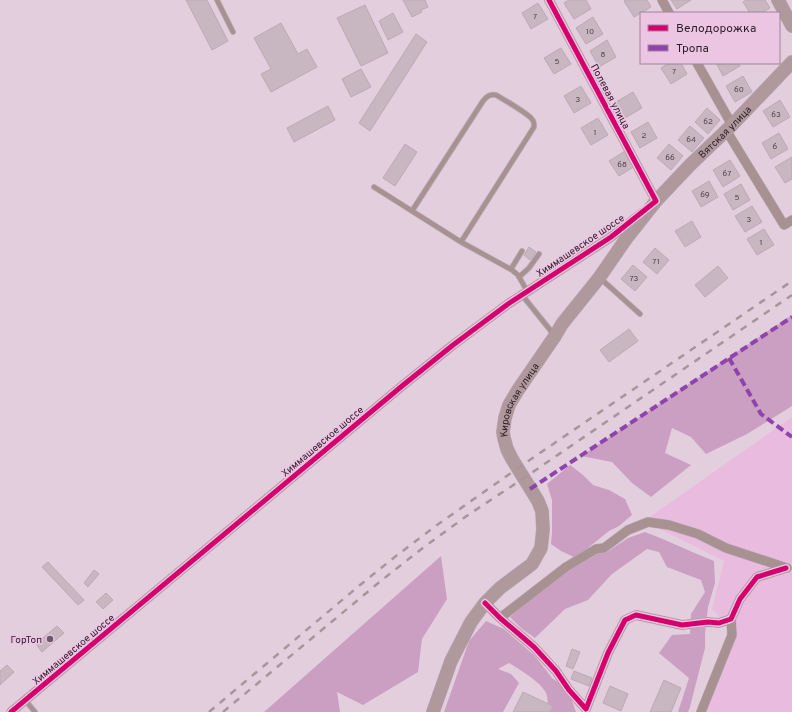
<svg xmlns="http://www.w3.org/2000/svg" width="792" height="712" viewBox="0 0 792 712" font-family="Overpass,sans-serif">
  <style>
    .green { fill: #e8bbdf }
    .forest { fill: #cb9fc2 }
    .building { fill: #c8b6c0; stroke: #bba9b4 }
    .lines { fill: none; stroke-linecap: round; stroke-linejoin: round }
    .lane-casing { stroke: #bdacb9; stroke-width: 6 }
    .street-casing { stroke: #bdacb9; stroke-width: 10 }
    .secondary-casing { stroke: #bdacb9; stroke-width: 14 }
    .lane { stroke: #a79291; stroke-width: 4.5 }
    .street { stroke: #a79291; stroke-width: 9 }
    .secondary { stroke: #b0999d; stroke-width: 13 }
    .rail { stroke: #a7959b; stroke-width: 2.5; stroke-dasharray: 7 7; stroke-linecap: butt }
    .quiet { stroke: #8e44ad; stroke-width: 4; stroke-dasharray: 8 4; stroke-linecap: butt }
    .cycleway-casing { stroke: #ecc5e3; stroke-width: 8 }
    .cycleway { stroke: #d6006c; stroke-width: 5 }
    .poi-dot { fill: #6b5b68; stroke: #ecc5e3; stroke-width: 1.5 }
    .labels { text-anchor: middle; stroke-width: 3; stroke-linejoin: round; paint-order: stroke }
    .number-label { font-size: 8px; fill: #52434e }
    .street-label { font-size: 10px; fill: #2b1d28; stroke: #ecc5e3 }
    .poi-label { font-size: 10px; fill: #2b1d28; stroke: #ecc5e3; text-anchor: end }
  </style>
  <rect width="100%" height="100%" fill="#e3cede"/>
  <!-- green -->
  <path class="green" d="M792,417V712H702L735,633L712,609L724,561L644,521Z"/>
  <!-- forest -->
  <path class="forest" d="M792,315V406L747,434L706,454L691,437L672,428L665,453L691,465L651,497L632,483L612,462L581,456Z
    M570,465L583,475L593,485L609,490L625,499L632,515L619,526L609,531L589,547L578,559L561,551L551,544L552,533V500L547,484Z
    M645,532C669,541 691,552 714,561L715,583L708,607L705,634V648L690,707L688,712H678L689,678L659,653L672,635L690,634L691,614L705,592L701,580L667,567L659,552L647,549L612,574L588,600L565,609L535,638L522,629L510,617L520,608L570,570L597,554L607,552L628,538Z
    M441,556L447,599L422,639L418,672L363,705L337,692L340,712H264Z
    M486,621L504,629L535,656L552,678L568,689L576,712H548C548,706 548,698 546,693C541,682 519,669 509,663L498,669L511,674L519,683L503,712H444L469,641Z"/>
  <!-- building -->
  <path class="building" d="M186,0H207L228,41L212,50Z
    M403,0H425L428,7L421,10L422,12L412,17Z
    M569,0H586L591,9L574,19L564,3Z
    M625,0H647L651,7L634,17L624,1Z
    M671,0H691L677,9Z
    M746,0H765L770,8L761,13H750L743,2Z
    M538,3L548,19L531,29L522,13Z
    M365,5L388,53L361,66L337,18Z
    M393,13L403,32L388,40L379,21Z
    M593,17L603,34L586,44L576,28Z
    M281,23L298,54L307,49L317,67L271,92L261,74L271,69L254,38Z
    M416,34L427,42L370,131L359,123Z
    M607,40L616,57L599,67L590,51Z
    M561,48L571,64L554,74L544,58Z
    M669,63H681L687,74L671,84L661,68Z
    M716,63H739L740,66L723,76Z
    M361,69L371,87L351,97L342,79Z
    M743,76L752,92L735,102L726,86Z
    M581,86L591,103L574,113L564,96Z
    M633,92L642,108L625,118L616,102Z
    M780,100L790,117L773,127L763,111Z
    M328,106L335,120L294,142L287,128Z
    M707,108L720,120L708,134L695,122Z
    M598,118L608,135L591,145L581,128Z
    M648,122L657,138L640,148L631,132Z
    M690,126L704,138L692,152L678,140Z
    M779,133L788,149L771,159L762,143Z
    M405,144L417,152L395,186L383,178Z
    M669,144L683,156L671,170L657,158Z
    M625,151L635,166L619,176L609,161Z
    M792,157V179L785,183L775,167Z
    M730,160L740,176L723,187L713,170Z
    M709,181L718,197L701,207L692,191Z
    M741,184L750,200L733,210L724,194Z
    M752,206L762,222L745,232L735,216Z
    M692,221L701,237L685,247L675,231Z
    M764,229L774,245L757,255L747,239Z
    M529,247L536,252L530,260L524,255Z
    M655,248L669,260L657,274L643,262Z
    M633,265L647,277L635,291L621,279Z
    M718,266L728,278L705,297L695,285Z
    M629,329L638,341L609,362L600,350Z
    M48,562L84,600L78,605L42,567Z
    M94,570L99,574L88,587L84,583Z
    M106,593L113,600L103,609L96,602Z
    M57,626L64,633L42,652L36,644Z
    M572,649L580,652L573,669L566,666Z
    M7,665L14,672L0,685V671Z
    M574,671L592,678L589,686L571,679Z
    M664,680L681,688L671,712H650Z
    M610,686L628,694L621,711L603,703Z
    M523,692L553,706L550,712H513Z"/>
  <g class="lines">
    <defs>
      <path id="lane" d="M217,0L233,32
        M374,187L461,242L512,270L518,275L527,291
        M412,211L483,101C487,96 490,94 496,95C506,101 524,111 531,118C534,121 534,123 534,127L461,242
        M511,269L522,251
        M519,277L529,268L539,254
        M600,278L640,314
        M522,295L555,336
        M25,700L35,712"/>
      <path id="street" d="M549,0L656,201L653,204
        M662,0L669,13
        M697,63L732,125
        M726,130L784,225L792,220
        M485,603L500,618L534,647L556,671L569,690L586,709L608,653L625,620L636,615L682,625L708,622L719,623L731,619L740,599L757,577L786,568
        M500,618L566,567L596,549L604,548L628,530L648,522L669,525L698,534L726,548L787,568
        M11,712L402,386L453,345L508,304L611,237L642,213
        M701,712L732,635L731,619"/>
      <g id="secondary">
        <path d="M778,0L792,26"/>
        <path id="s1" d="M433,712L451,661L471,622L485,603L500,588L532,564L541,548L543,529L542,511L538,501L512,459L507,449L504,438L503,432L505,418L509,405L518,390L555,336L562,324L599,278L626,239L656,201L690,165L732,125L792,62"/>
      </g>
    </defs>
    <!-- lane casing -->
    <use href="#lane" class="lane-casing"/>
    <!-- street casing -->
    <use href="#street" class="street-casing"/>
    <!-- secondary casing -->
    <use href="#secondary" class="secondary-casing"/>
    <!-- lane -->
    <use href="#lane" class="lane"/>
    <!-- street -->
    <use href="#street" class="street"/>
    <!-- secondary -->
    <use href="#secondary" class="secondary"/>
    <!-- rail -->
    <path class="rail" d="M209,712L360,585L396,556L437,525L518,468L792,281
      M223,712L382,580L424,547L468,515L524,478L792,295"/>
    <!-- quiet -->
    <path class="quiet" d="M729,358L761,414L792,437
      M530,489L792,317"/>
    <defs>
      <path id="cycleway" d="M485,603L500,618L534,647L556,671L569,690L586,709L608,653L625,620L636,615L682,625L708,622L719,623L731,619L740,599L757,577L786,568
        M11,712L402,386L453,345L508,304L611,237L656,201L549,0"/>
    </defs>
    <!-- cycleway casing -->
    <use href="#cycleway" class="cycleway-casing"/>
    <!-- cycleway -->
    <use href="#cycleway" class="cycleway"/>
  </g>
  <!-- markers -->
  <circle class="poi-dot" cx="50" cy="639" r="4"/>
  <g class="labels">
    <!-- number labels -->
    <g class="number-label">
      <text x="535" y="19">7</text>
      <text x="590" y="34">10</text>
      <text x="603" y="57">8</text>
      <text x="557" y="64">5</text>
      <text x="674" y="74">7</text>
      <text x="739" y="92">60</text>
      <text x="578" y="102">3</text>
      <text x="776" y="117">63</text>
      <text x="708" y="124">62</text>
      <text x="595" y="135">1</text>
      <text x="644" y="138">2</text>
      <text x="691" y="142">64</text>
      <text x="775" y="149">6</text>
      <text x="670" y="160">66</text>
      <text x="622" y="167">68</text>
      <text x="727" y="176">67</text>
      <text x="705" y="197">69</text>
      <text x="737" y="200">5</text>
      <text x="749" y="222">3</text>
      <text x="761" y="245">1</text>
      <text x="656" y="264">71</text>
      <text x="634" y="281">73</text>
    </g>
    <!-- street labels -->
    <g class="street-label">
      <text transform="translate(611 96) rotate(62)" y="4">Полевая улица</text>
      <text dy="4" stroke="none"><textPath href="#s1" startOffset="704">Вятская улица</textPath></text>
      <text transform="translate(580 245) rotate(-34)" y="4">Химмашевское шоссе</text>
      <text dy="4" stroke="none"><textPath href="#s1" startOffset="363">Кировская улица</textPath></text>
      <text transform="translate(322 441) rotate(-40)" y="4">Химмашевское шоссе</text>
      <text transform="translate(73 649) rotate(-40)" y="4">Химмашевское шоссе</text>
    </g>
    <!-- poi labels -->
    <g class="poi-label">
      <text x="42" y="643">ГорТоп</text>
    </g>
  </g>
  <!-- legend -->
  <rect x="640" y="12" width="140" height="52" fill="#ecc5e3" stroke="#9f8298"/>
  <rect x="648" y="25" width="20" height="6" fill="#d6006c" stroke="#9f8298"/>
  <text x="676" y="32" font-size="12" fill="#2b1d28">Велодорожка</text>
  <rect x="648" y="45" width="20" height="6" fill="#8e44ad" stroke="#9f8298"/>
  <text x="676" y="52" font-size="12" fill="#2b1d28">Тропа</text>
</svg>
